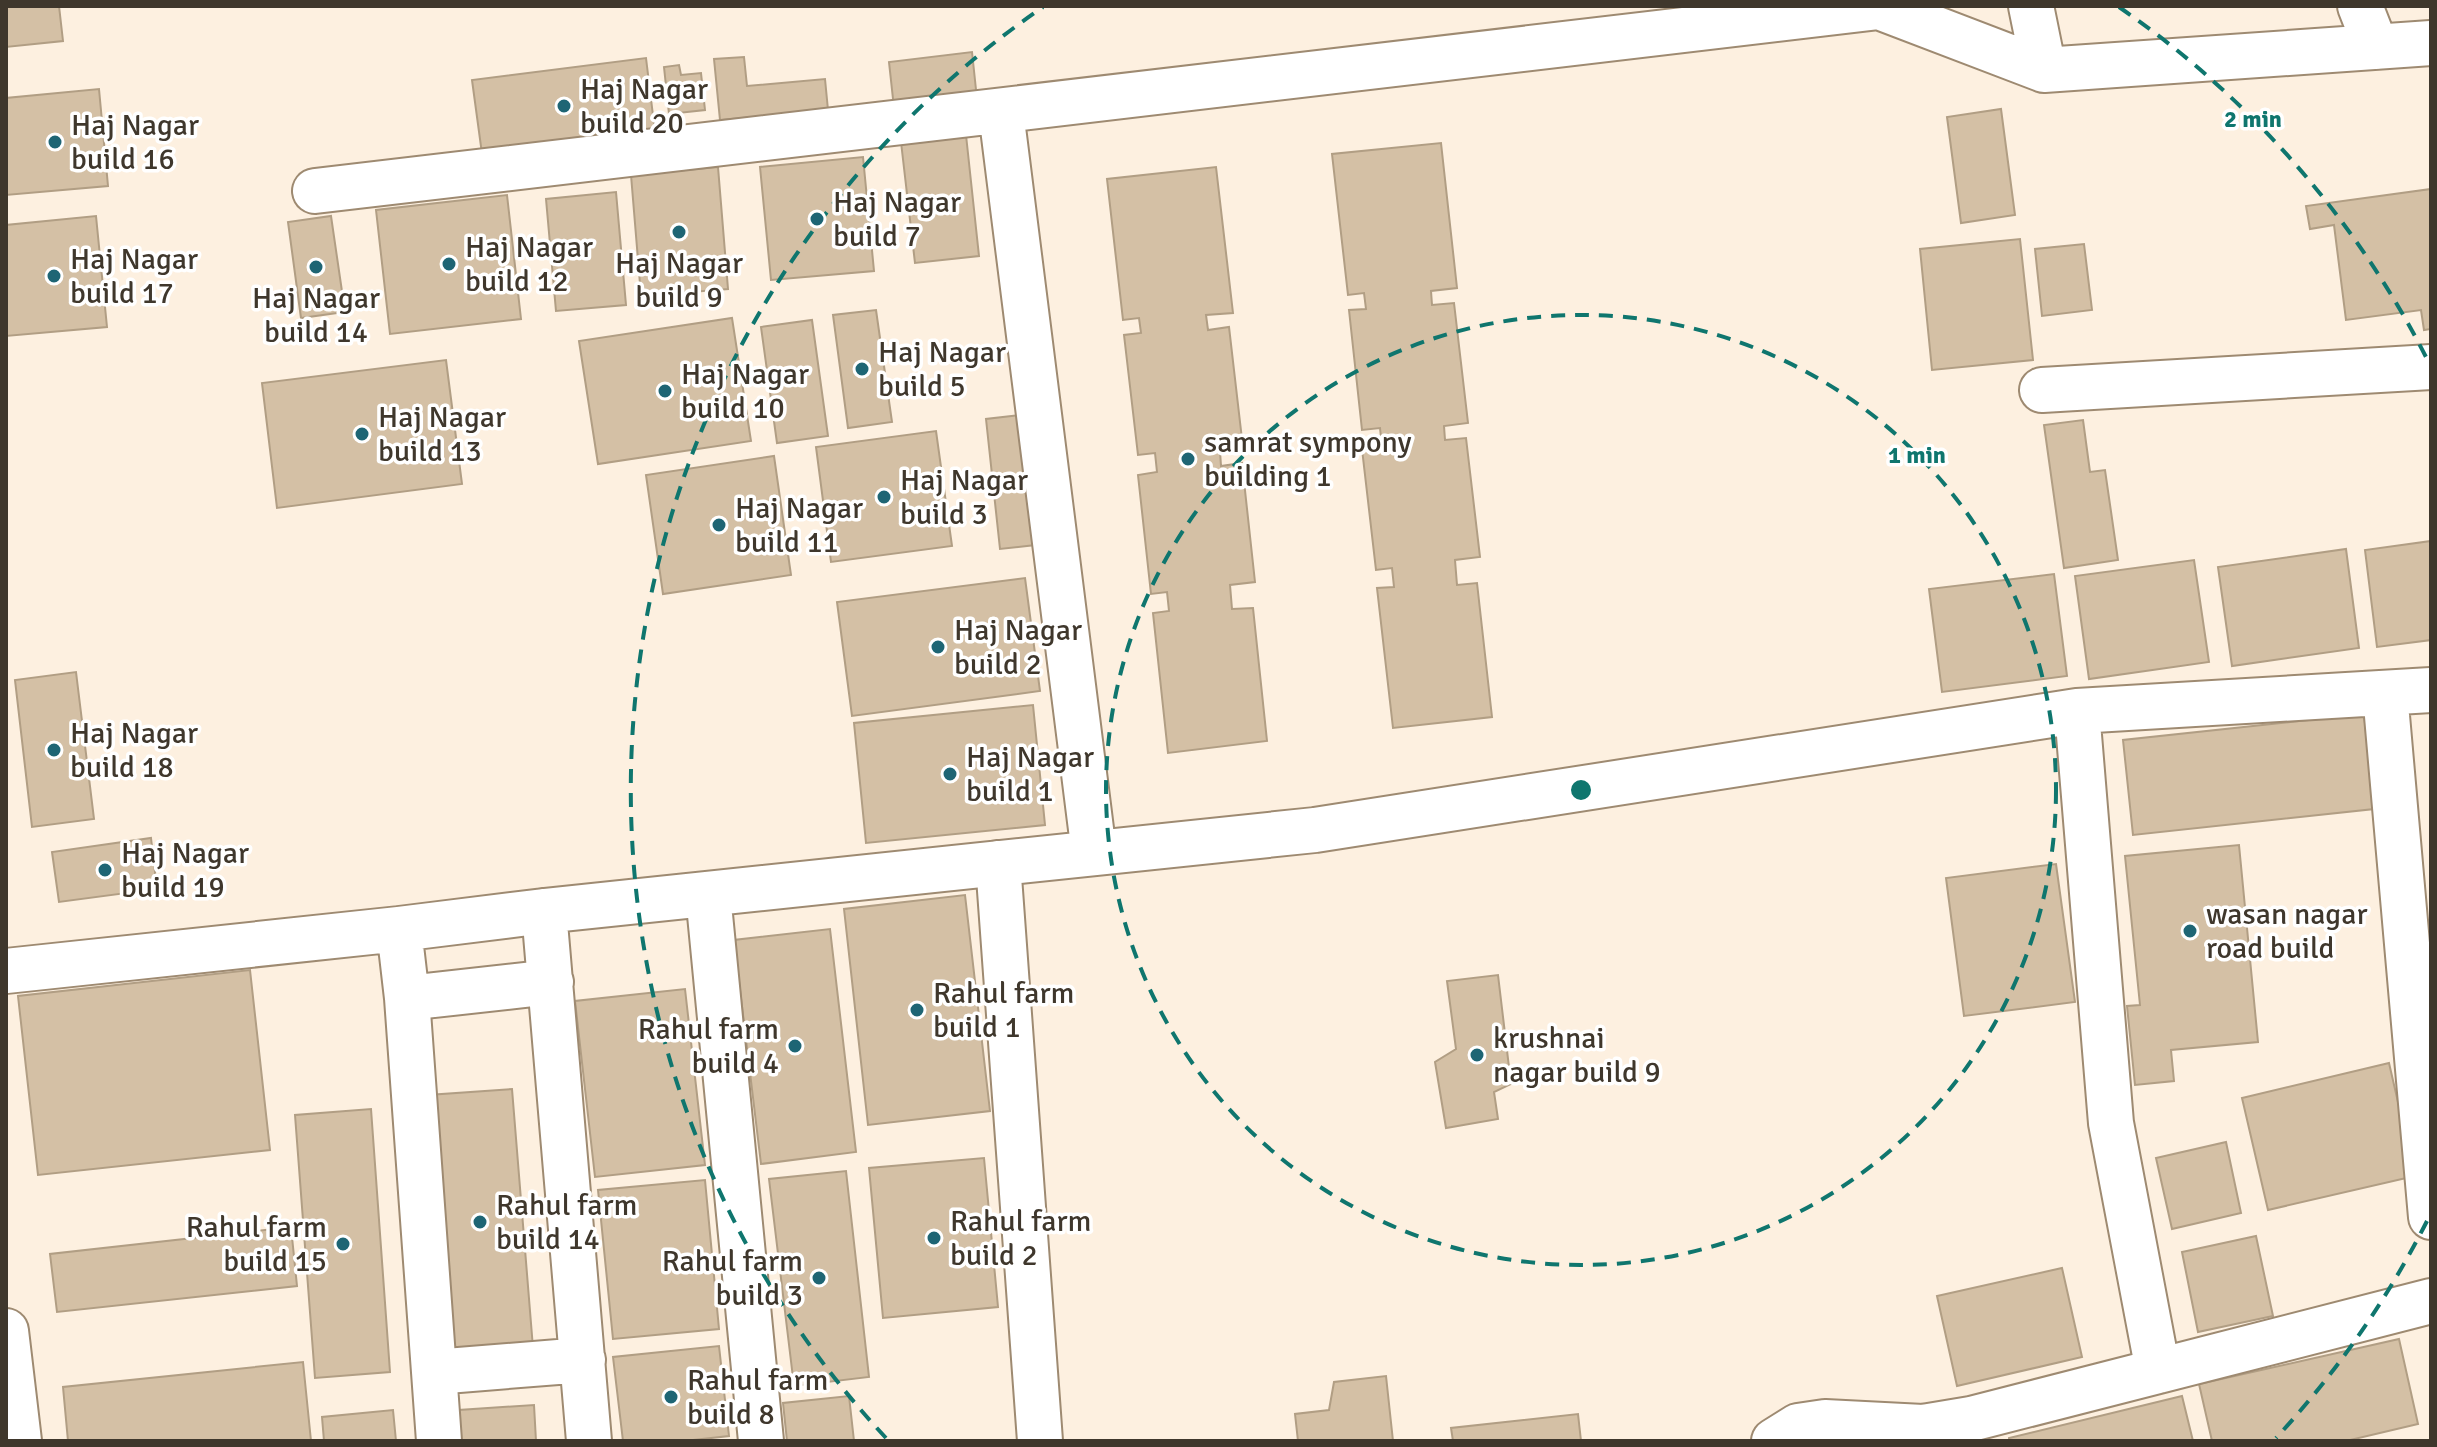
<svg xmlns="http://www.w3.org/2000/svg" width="2437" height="1447" viewBox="0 0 2437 1447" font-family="Signika,sans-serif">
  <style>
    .building { fill: #d4c0a5; stroke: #b19e84; stroke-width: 2 }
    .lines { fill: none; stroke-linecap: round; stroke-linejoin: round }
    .minor-casing { stroke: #9e8a71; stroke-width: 48 }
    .minor { stroke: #fff; stroke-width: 44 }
    .ring { fill: none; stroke: #0f766e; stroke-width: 4; stroke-dasharray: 14 10 }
    .poi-dot { fill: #1e6574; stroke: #fff; stroke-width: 3 }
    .labels { text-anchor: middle; stroke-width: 7; stroke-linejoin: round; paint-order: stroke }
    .poi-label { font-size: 30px; fill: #3f372c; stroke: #fff; text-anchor: start }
    .centre { fill: #0f766e; stroke: #fff; stroke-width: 4 }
    .ring-label { font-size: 24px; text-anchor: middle; font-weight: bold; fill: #0f766e; stroke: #fff; stroke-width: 7; stroke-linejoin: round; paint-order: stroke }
  </style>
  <rect width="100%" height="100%" fill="#fdf0e0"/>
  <!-- building -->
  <path class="building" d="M6,6H59L63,41L6,47Z
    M972,52L977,99L894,108L889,62Z
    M744,57L747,86L825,79L828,110L720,120L714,59Z
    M646,58L655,132L482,154L472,80Z
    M679,65L681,75L701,73L705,110L669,114L664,67Z
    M99,89L108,186L6,195V98Z
    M2001,109L2015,215L1961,223L1947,117Z
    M966,135L979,256L915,263L901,142Z
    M1441,143L1457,288L1431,291L1432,305L1454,303L1468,423L1444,426L1445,440L1466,438L1480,557L1455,560L1457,585L1477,583L1492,717L1393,728L1377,588L1394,587L1392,568L1376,570L1362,449L1382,447L1380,428L1362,430L1349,310L1366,309L1364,293L1348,295L1332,154Z
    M863,157L874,271L771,280L760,167Z
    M718,167L728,289L641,296L631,175Z
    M1216,167L1233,313L1206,315L1208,330L1229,327L1243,448L1220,451L1221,466L1242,463L1255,582L1230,585L1232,609L1253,608L1267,741L1168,753L1153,613L1169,611L1167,592L1151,594L1138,475L1157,472L1155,453L1138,455L1124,335L1141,333L1139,318L1123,320L1107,179Z
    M2431,189V329L2424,330L2421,310L2346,320L2334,225L2310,229L2306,206Z
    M616,192L626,305L556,311L546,199Z
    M507,195L521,319L390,334L376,210Z
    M96,216L107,327L6,336V225Z
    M331,216L345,312L301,318L288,222Z
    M2020,239L2033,360L1932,370L1920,249Z
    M2084,244L2092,310L2042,316L2035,249Z
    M876,310L892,422L848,428L833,315Z
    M732,318L751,441L598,464L579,341Z
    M812,320L828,436L777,443L761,327Z
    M446,360L462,484L277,508L262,383Z
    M1030,414L1044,544L1000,549L986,419Z
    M2083,420L2090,472L2105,470L2118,560L2064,568L2044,425Z
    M936,431L952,546L831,562L816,447Z
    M774,456L791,575L663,594L646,475Z
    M2431,541V640L2377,647L2365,550Z
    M2346,549L2359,648L2232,666L2218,567Z
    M2194,560L2209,662L2089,679L2075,576Z
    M2054,574L2067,676L1942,692L1929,589Z
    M1025,578L1040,691L852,716L837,602Z
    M76,672L94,819L32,827L15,680Z
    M1033,705L1045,825L866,843L854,723Z
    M2364,714L2374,809L2133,835L2123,740Z
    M151,838L157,889L59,902L52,852Z
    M2239,845L2258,1042L2171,1050L2174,1081L2135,1085L2127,1006L2140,1005L2125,856Z
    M2056,864L2075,1002L1964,1016L1946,878Z
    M965,895L990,1111L868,1125L844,909Z
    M830,929L856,1152L761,1164L734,940Z
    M250,970L270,1150L38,1175L18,996Z
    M1498,975L1511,1084L1494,1092L1498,1119L1446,1128L1435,1062L1456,1049L1447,981Z
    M685,989L705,1165L595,1177L575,1001Z
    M2389,1063L2415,1176L2268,1210L2242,1098Z
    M512,1089L533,1348L449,1354L428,1095Z
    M371,1109L390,1372L315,1378L295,1115Z
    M2226,1142L2241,1213L2172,1229L2156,1158Z
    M984,1158L998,1307L883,1318L869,1168Z
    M846,1171L869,1377L794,1386L769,1179Z
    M705,1180L719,1329L613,1339L598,1190Z
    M291,1227L297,1286L57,1312L50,1254Z
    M2256,1236L2273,1316L2198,1332L2182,1252Z
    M2062,1268L2082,1357L1957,1386L1937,1296Z
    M2399,1339L2418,1424L2346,1441H2212L2199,1384Z
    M719,1346L729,1436L684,1441H623L613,1357Z
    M303,1362L311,1441H68L63,1387Z
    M1386,1376L1393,1441H1298L1295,1414L1329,1410L1334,1382Z
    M849,1396L854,1441H787L783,1403Z
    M2182,1396L2193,1441H2009V1438Z
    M534,1405L536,1441H461L459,1410Z
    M393,1410L396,1441H324L322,1417Z
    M1578,1414L1581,1441H1453L1451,1428Z"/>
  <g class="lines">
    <defs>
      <path id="minor" d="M2031,6L2044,70
        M2360,6L2376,47
        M1001,112L1094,853
        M315,191L1879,7L2044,70L2431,43
        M2042,390L2431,367
        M2385,693L2431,1217
        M2077,711L2111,1123L2158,1371
        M998,863L1040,1441
        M708,894L761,1441
        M544,911L589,1441
        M399,929L407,998L439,1441
        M6,971L399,929L544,911L1315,830L2077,711L2431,690
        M407,998L551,982
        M6,1331L19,1441
        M434,1372L583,1360
        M1774,1441L1798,1426L1825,1422L1923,1427L1971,1419L2431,1301"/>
    </defs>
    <!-- minor casing -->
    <use href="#minor" class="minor-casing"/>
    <!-- minor -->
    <use href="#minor" class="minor"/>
  </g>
  <!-- distance rings -->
  <g class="ring">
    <circle cx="1581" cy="790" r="475"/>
    <path d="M2427 1221A950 950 0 0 1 2276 1438M886 1438A950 950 0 0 1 1043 7M2119 7A950 950 0 0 1 2427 359"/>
  </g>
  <!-- markers -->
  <g class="poi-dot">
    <circle cx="564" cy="106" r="8"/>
    <circle cx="55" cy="142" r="8"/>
    <circle cx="817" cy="219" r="8"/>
    <circle cx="679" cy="232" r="8"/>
    <circle cx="449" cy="264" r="8"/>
    <circle cx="316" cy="267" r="8"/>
    <circle cx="54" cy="276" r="8"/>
    <circle cx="862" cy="369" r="8"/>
    <circle cx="665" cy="391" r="8"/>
    <circle cx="362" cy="434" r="8"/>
    <circle cx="1188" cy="459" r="8"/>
    <circle cx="884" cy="497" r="8"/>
    <circle cx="719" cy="525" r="8"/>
    <circle cx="938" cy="647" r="8"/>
    <circle cx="54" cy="750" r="8"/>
    <circle cx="950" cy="774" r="8"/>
    <circle cx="105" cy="870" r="8"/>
    <circle cx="2190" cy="931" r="8"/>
    <circle cx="917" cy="1010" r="8"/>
    <circle cx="795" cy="1046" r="8"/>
    <circle cx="1477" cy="1055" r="8"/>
    <circle cx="480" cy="1222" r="8"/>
    <circle cx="934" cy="1238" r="8"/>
    <circle cx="343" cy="1244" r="8"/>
    <circle cx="819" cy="1278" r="8"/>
    <circle cx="671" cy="1397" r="8"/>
  </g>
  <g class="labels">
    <!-- poi labels -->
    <g class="poi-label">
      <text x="580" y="99">Haj Nagar<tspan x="580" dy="34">build 20</tspan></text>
      <text x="71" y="135">Haj Nagar<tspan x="71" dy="34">build 16</tspan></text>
      <text x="833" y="212">Haj Nagar<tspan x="833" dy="34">build 7</tspan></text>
      <text x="465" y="257">Haj Nagar<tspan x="465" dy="34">build 12</tspan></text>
      <text x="70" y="269">Haj Nagar<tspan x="70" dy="34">build 17</tspan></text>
      <text x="679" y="273" text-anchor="middle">Haj Nagar<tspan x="679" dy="34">build 9</tspan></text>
      <text x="316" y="308" text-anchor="middle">Haj Nagar<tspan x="316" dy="34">build 14</tspan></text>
      <text x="878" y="362">Haj Nagar<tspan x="878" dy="34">build 5</tspan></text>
      <text x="681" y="384">Haj Nagar<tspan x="681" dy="34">build 10</tspan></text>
      <text x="378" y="427">Haj Nagar<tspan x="378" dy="34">build 13</tspan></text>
      <text x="1204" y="452">samrat sympony<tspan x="1204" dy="34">building 1</tspan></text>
      <text x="900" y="490">Haj Nagar<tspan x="900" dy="34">build 3</tspan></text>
      <text x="735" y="518">Haj Nagar<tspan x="735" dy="34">build 11</tspan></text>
      <text x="954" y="640">Haj Nagar<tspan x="954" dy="34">build 2</tspan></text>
      <text x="70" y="743">Haj Nagar<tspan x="70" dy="34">build 18</tspan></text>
      <text x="966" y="767">Haj Nagar<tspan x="966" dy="34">build 1</tspan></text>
      <text x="121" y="863">Haj Nagar<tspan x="121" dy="34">build 19</tspan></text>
      <text x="2206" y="924">wasan nagar<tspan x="2206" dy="34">road build</tspan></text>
      <text x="933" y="1003">Rahul farm<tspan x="933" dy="34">build 1</tspan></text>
      <text x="779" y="1039" text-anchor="end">Rahul farm<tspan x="779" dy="34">build 4</tspan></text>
      <text x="1493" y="1048">krushnai<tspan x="1493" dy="34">nagar build 9</tspan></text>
      <text x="496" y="1215">Rahul farm<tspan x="496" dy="34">build 14</tspan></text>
      <text x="950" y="1231">Rahul farm<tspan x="950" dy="34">build 2</tspan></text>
      <text x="327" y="1237" text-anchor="end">Rahul farm<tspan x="327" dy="34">build 15</tspan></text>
      <text x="803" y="1271" text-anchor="end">Rahul farm<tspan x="803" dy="34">build 3</tspan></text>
      <text x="687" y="1390">Rahul farm<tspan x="687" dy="34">build 8</tspan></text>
    </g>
  </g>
  <circle cx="1581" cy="790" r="12" class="centre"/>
  <g class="ring-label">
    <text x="2253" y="127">2 min</text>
    <text x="1917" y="463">1 min</text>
  </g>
  <!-- border -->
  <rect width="2437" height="1447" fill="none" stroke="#3f372c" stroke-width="16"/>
</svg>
